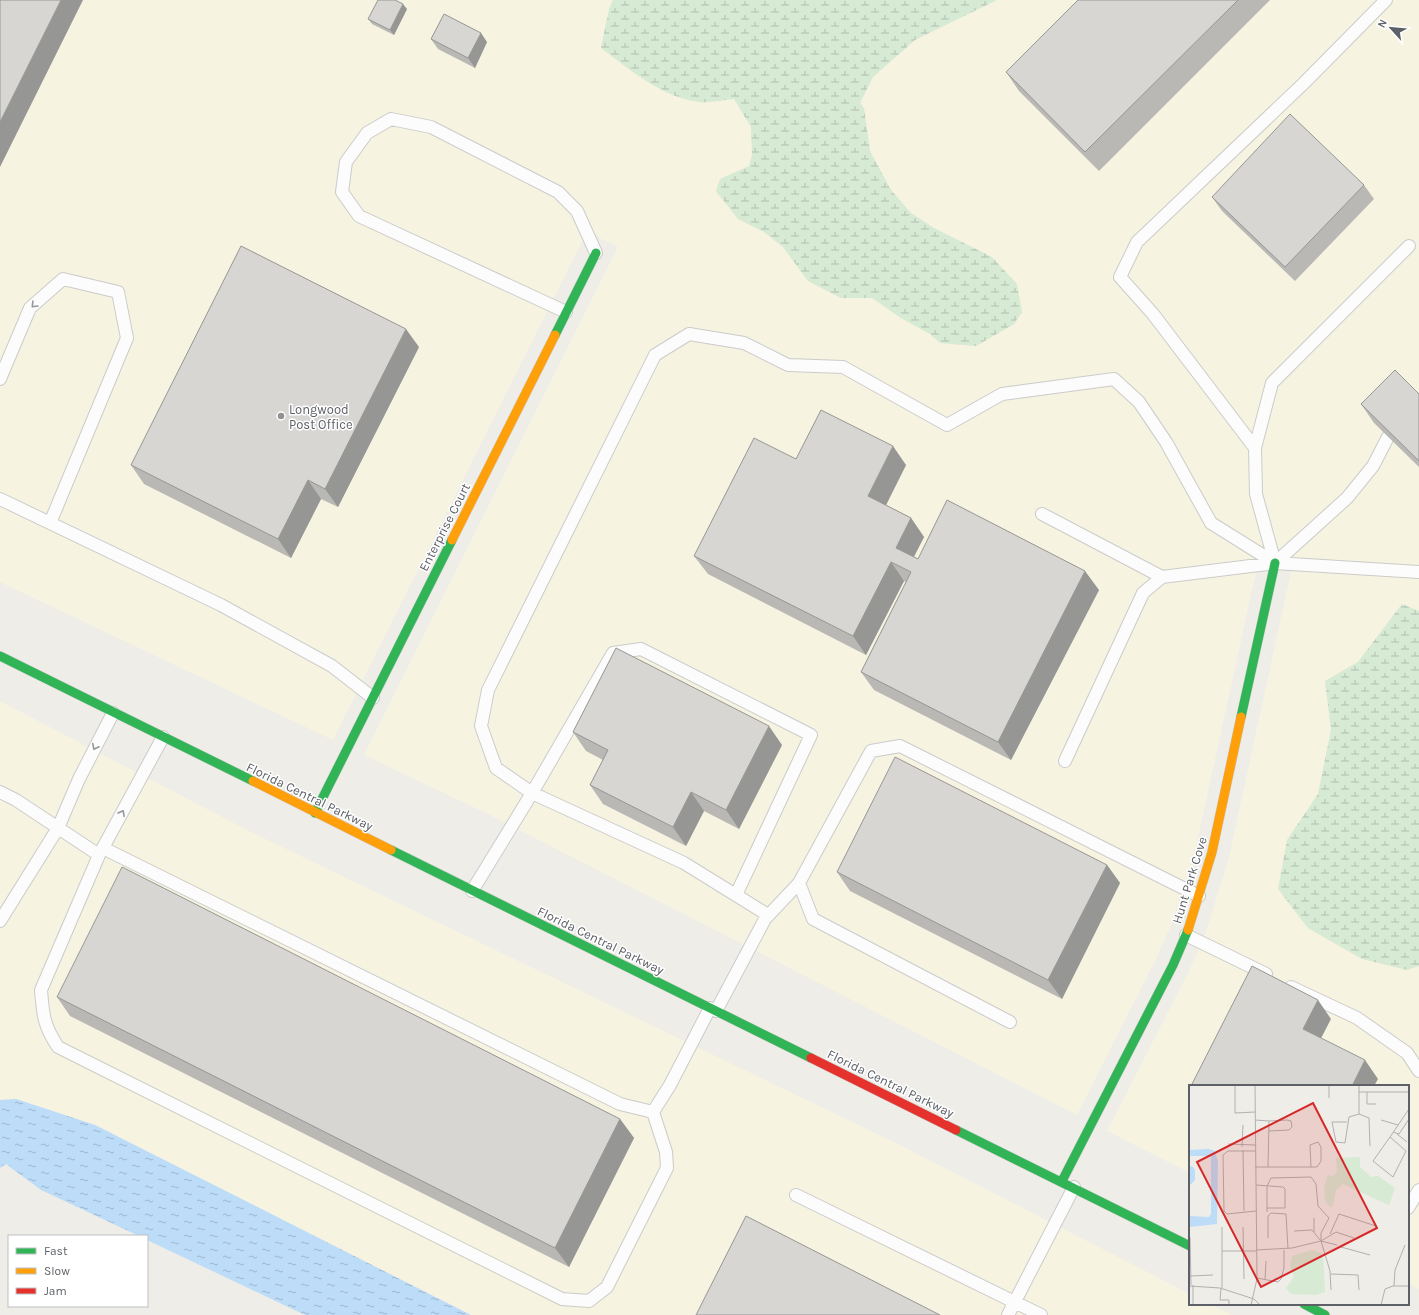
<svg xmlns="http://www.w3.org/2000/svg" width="1419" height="1315" viewBox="0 0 1419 1315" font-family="Karla,sans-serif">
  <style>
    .commercial { fill: #f7f3e1 }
    .wetland { fill: url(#wetland-marsh) }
    .water { fill: url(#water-ripples) }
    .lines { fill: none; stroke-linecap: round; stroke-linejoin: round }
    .lane-casing { stroke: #cbcbca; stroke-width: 14 }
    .fast-casing { stroke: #c9cac9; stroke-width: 10 }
    .slow-casing { stroke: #c9cac9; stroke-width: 10 }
    .jam-casing { stroke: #c9cac9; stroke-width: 10 }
    .lane { stroke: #fcfcfc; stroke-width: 12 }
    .fast { stroke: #30b455; stroke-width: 9 }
    .slow { stroke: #ff9f0a; stroke-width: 9 }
    .jam { stroke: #e5322d; stroke-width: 9 }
    .wall { fill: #b9b8b5 }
    .shaded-wall { fill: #969694 }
    .building { fill: #d7d6d3; stroke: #969694 }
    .oneway { stroke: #95979b }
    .poi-dot { fill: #909294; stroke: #fff; stroke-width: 1.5 }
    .labels { text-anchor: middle; stroke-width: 3; stroke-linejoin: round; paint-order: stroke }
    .poi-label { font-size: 13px; fill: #5d6167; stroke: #fff; text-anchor: start }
    .street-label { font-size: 13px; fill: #5d6167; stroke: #fff }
    .inset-road { fill: none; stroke: #b0b1b0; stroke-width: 1 }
    .view { fill: #d62828; fill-opacity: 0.15; stroke: #d62828; stroke-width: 2 }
    .inset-edge { fill: none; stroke: #5d6167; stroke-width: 2 }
  </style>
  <defs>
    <pattern id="wetland-marsh" width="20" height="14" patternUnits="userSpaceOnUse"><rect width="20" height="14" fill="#d6ead4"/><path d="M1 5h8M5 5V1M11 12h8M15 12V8" fill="none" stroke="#b1c1b0"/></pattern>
    <pattern id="water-ripples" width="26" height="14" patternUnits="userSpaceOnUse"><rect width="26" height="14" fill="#bcdcf8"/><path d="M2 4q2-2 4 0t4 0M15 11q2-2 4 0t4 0" fill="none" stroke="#9cb6cd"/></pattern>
  </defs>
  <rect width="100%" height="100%" fill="#eeede8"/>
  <!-- commercial -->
  <path class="commercial" d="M0,0H613L609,9L601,48L702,102L734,99L751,127L752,155L749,166L720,179L738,219L764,232L783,247L808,281L841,298H872L901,318L930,334L940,343L976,346L1014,324L1022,312L934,228L911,213L891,190L870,151L864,108L860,103L873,77L915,40L997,0H1419V611L1402,604L1358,662L1325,681L1331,730L1318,794L1287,840L1308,928L1362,959L1407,970L1419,966V1289L1408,1283V1086H1190V1173L1107,1131L1188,973L1205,935L1229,857L1295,553L1262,544L1196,847L1172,923L1157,957L1077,1115L488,814L364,755L618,247L587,232L333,740L0,582Z
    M0,701L249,831L900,1145L1190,1294V1304H1210L1232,1315H471L95,1125L17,1099L0,1100Z"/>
  <!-- wetland -->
  <path class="wetland" d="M613,0H997L915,40L873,77L860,103L864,108L870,151L891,190L911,213L934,228L992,257L1017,284L1022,312L1014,324L976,346L940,343L930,334L901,318L872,298H841L808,281L783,247L764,232L738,219L716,191L720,179L749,166L752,155L751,127L734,99C723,100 711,103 700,102C663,98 630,70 601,48L609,9Z
    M1402,604L1419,611V966L1407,970L1362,959L1308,928L1278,889L1287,840L1318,794L1331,730L1325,681L1358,662Z"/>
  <!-- water -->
  <path class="water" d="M16,1099L95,1125L471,1315H305L147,1240V1236H139L41,1190L6,1164L0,1168V1100Z"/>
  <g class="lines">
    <defs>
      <path id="lane" d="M566,312L359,216L342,192L346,162L367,133L391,119L431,127L558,192L577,211L596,253
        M0,379L30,308L63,279L118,292L127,338L50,523
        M1255,448L1153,314L1120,277L1137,242L1304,83L1386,0
        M0,499L221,605L332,666L373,698
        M1042,514L1162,577
        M1275,563L1256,494L1255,448L1272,383L1409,246
        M1275,563L1347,498L1373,466L1388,437
        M163,737L99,855L41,990C43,1016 44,1026 58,1047L562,1299L589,1301L607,1287L667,1168L666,1152L653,1112L670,1085L710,1008
        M1065,761L1143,593L1162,577L1275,563L1419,572
        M0,792L16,800L99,855
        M103,848L620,1104L653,1112
        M472,891L532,793L613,653L641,649L811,735L736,895
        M768,915L684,863L532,793L496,768L481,726L488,690L655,355L689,334L744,343L788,365L843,367L947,425L1002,394L1114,379L1139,402L1166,442L1211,523L1275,563
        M0,921L58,828L79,779L113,713
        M1186,935L1266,974
        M1291,987L1357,1018L1407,1053L1419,1071
        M716,1011L765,919L799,883
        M1010,1022L813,919L799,883L871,751L900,746L1199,896
        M796,1195L1041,1315
        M1408,1208L1419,1190
        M1008,1315L1074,1187"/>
      <path id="fast" d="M555,335L596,253
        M0,656L253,781
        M1241,717L1275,563
        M315,813L452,540
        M391,850L811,1058
        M956,1130L1190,1246
        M1062,1181L1173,965L1188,930
        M1304,1304L1325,1315"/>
      <path id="slow" d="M452,540L555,335
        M253,781L391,850
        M1188,930L1212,852L1241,717"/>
      <path id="jam" d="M811,1058L956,1130"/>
    </defs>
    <!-- lane casing -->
    <use href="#lane" class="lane-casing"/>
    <!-- fast casing -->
    <use href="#fast" class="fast-casing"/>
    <!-- slow casing -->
    <use href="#slow" class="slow-casing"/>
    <!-- jam casing -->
    <use href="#jam" class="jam-casing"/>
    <!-- lane -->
    <use href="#lane" class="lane"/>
    <!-- fast -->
    <use href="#fast" class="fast"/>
    <!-- slow -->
    <use href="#slow" class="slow"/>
    <!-- jam -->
    <use href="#jam" class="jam"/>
  </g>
  <!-- wall -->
  <path class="wall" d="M1078,0H1270L1099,171L1019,91L1006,72Z
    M407,9L394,35L372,24L368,19Z
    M431,39L487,42L475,68L438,49Z
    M1364,185L1374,199L1295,281L1222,211L1212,197Z
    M419,347L338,507L321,499L291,558L144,484L131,465Z
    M1419,394V467L1374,423L1361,404Z
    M906,465L886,505L911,518L924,537L914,557L918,559L1099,590L1011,760L874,690L861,672L906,582L904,581L866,655L708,574L694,556Z
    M573,732L782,745L739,829L704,811L686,846L603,804L590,785L603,760L586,751Z
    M1107,865L1120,883L1062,999L850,891L837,872Z
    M57,997L620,1119L634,1138L569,1267L70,1016Z"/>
  <!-- shaded-wall -->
  <path class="shaded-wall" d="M61,0H83L0,167V122Z
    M403,4L407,9L394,35L390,30Z
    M481,33L487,42L475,68L468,58Z
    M406,329L419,347L338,507L325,489Z
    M893,446L906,465L881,515L868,496Z
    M308,480L321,499L291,558L278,539Z
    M911,518L924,537L909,566L896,548Z
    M891,562L904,581L866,655L853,636Z
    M1085,571L1099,590L1011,760L998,742Z
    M769,726L782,745L739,829L726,810Z
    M691,792L704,811L686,846L673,827Z
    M1107,865L1120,883L1062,999L1048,980Z
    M1318,1000L1331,1019L1316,1048L1303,1029Z
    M1365,1060L1378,1079L1374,1086H1352Z
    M620,1119L634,1138L569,1267L555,1248Z"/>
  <!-- building -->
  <path class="building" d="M0,0H61L0,122Z
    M378,0H395L403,4L390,30L368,19Z
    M1078,0H1238L1085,152L1006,72Z
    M444,14L481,33L468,58L431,39Z
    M1290,114L1364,185L1285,267L1212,197Z
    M241,246L406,329L325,489L308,480L278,539L131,465Z
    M1395,370L1419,394V461L1361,404Z
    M821,410L893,446L868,496L911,518L896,548L918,559L947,500L1085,571L998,742L861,672L911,572L891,562L853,636L694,556L754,438L796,459Z
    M616,648L769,726L726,810L691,792L673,827L590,785L608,750L573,732Z
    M895,757L1107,865L1048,980L837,872Z
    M122,867L620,1119L555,1248L57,997Z
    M1252,966L1318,1000L1303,1029L1365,1060L1352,1086H1191Z
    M746,1216L940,1315H696Z"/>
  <!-- one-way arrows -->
  <defs><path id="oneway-chevron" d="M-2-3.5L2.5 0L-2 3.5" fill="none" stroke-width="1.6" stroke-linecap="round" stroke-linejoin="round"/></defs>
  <g class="oneway">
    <use href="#oneway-chevron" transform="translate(34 305) rotate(135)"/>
    <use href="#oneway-chevron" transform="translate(95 747) rotate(117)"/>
    <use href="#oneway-chevron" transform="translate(122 813) rotate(-61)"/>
  </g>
  <!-- markers -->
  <circle class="poi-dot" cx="281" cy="416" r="4"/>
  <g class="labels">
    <!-- poi labels -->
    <g class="poi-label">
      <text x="289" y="414">Longwood<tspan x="289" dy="15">Post Office</tspan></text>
    </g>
    <!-- street labels -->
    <g class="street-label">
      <text transform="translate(444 527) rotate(-63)" y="5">Enterprise Court</text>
      <text transform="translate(310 796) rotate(26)" y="5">Florida Central Parkway</text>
      <text transform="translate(1189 880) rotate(-73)" y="5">Hunt Park Cove</text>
      <text transform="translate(601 940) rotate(26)" y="5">Florida Central Parkway</text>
      <text transform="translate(891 1083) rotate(26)" y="5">Florida Central Parkway</text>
    </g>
  </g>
  <!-- overview -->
  <g transform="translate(1189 1085)">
    <rect width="220" height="220" fill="#eeede8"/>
    <path d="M171,72V82L182,92L189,91L206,103L200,120L154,99L147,105L144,121L141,122L136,116L135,102L139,90L144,91L148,87L147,73ZM123,165L134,169L136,207L127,210L102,209L97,203L105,192L101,181L103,171Z" fill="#d6ead4"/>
    <path d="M20,64L26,66L29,77L28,139L0,142V131L20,132L22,129V71H0V65ZM0,81L4,82L6,86V95L1,100Z" fill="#bcdcf8"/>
    <path class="inset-road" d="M46,0V28L66,27M140,0V13M170,7H220M178,7V19H187M170,29L180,33L181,61M170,29V0M66,35L80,36L79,82M192,35L209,40M80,36L98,35L102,36L103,42L100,45L80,46M158,37H143L147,57L156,58L160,32L170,29M204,47L210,49L220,34M208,49L218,57M201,52L217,66L204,92L184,76L201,52L220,24M39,59L66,60M53,62L54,40M54,65L55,126M66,66H39L34,70L35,126L38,129L67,126M66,82H128L132,76V62L129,57L121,60L122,82M67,100L94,102L96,104V123H78M78,127V101L82,93L122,92L127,99L129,121L140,133L132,148V156M33,142V166H67M54,142L55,194M105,146L123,145L132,156L141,186L142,205M125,147V133M141,149L150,129L187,141M1,152L2,200M79,153V131L82,128L97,129L99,164M132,156L148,160M152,162L181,170M67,165L103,163L132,156L147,147L165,153M142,189L169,190L170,205M1,191L24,190M68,193L89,197L92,194L95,183V165M76,194L77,176M4,200V220M0,201L31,203L65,214L71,220M205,201L206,185L216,160M32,203L31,215H40V220M33,203V166M62,220L68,194L66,0M192,220L196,204L204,201H220"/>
    <path class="view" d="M124,18L188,143L72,202L8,77Z"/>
    <rect width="220" height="220" class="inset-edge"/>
  </g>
  <!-- legend -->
  <rect x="8" y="1235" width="140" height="72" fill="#ffffff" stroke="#bec0c2"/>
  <rect x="16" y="1248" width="20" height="6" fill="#30b455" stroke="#bec0c2"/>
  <text x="44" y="1255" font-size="12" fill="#5d6167">Fast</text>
  <rect x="16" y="1268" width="20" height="6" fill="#ff9f0a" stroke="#bec0c2"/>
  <text x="44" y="1275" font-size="12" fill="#5d6167">Slow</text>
  <rect x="16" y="1288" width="20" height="6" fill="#e5322d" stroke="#bec0c2"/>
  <text x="44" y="1295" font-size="12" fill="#5d6167">Jam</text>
  <!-- north arrow -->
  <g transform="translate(1391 28) rotate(297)" stroke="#ffffff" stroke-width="3" paint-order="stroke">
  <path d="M0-3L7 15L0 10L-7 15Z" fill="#5d6167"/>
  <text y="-6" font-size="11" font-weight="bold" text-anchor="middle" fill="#5d6167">N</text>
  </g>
</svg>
